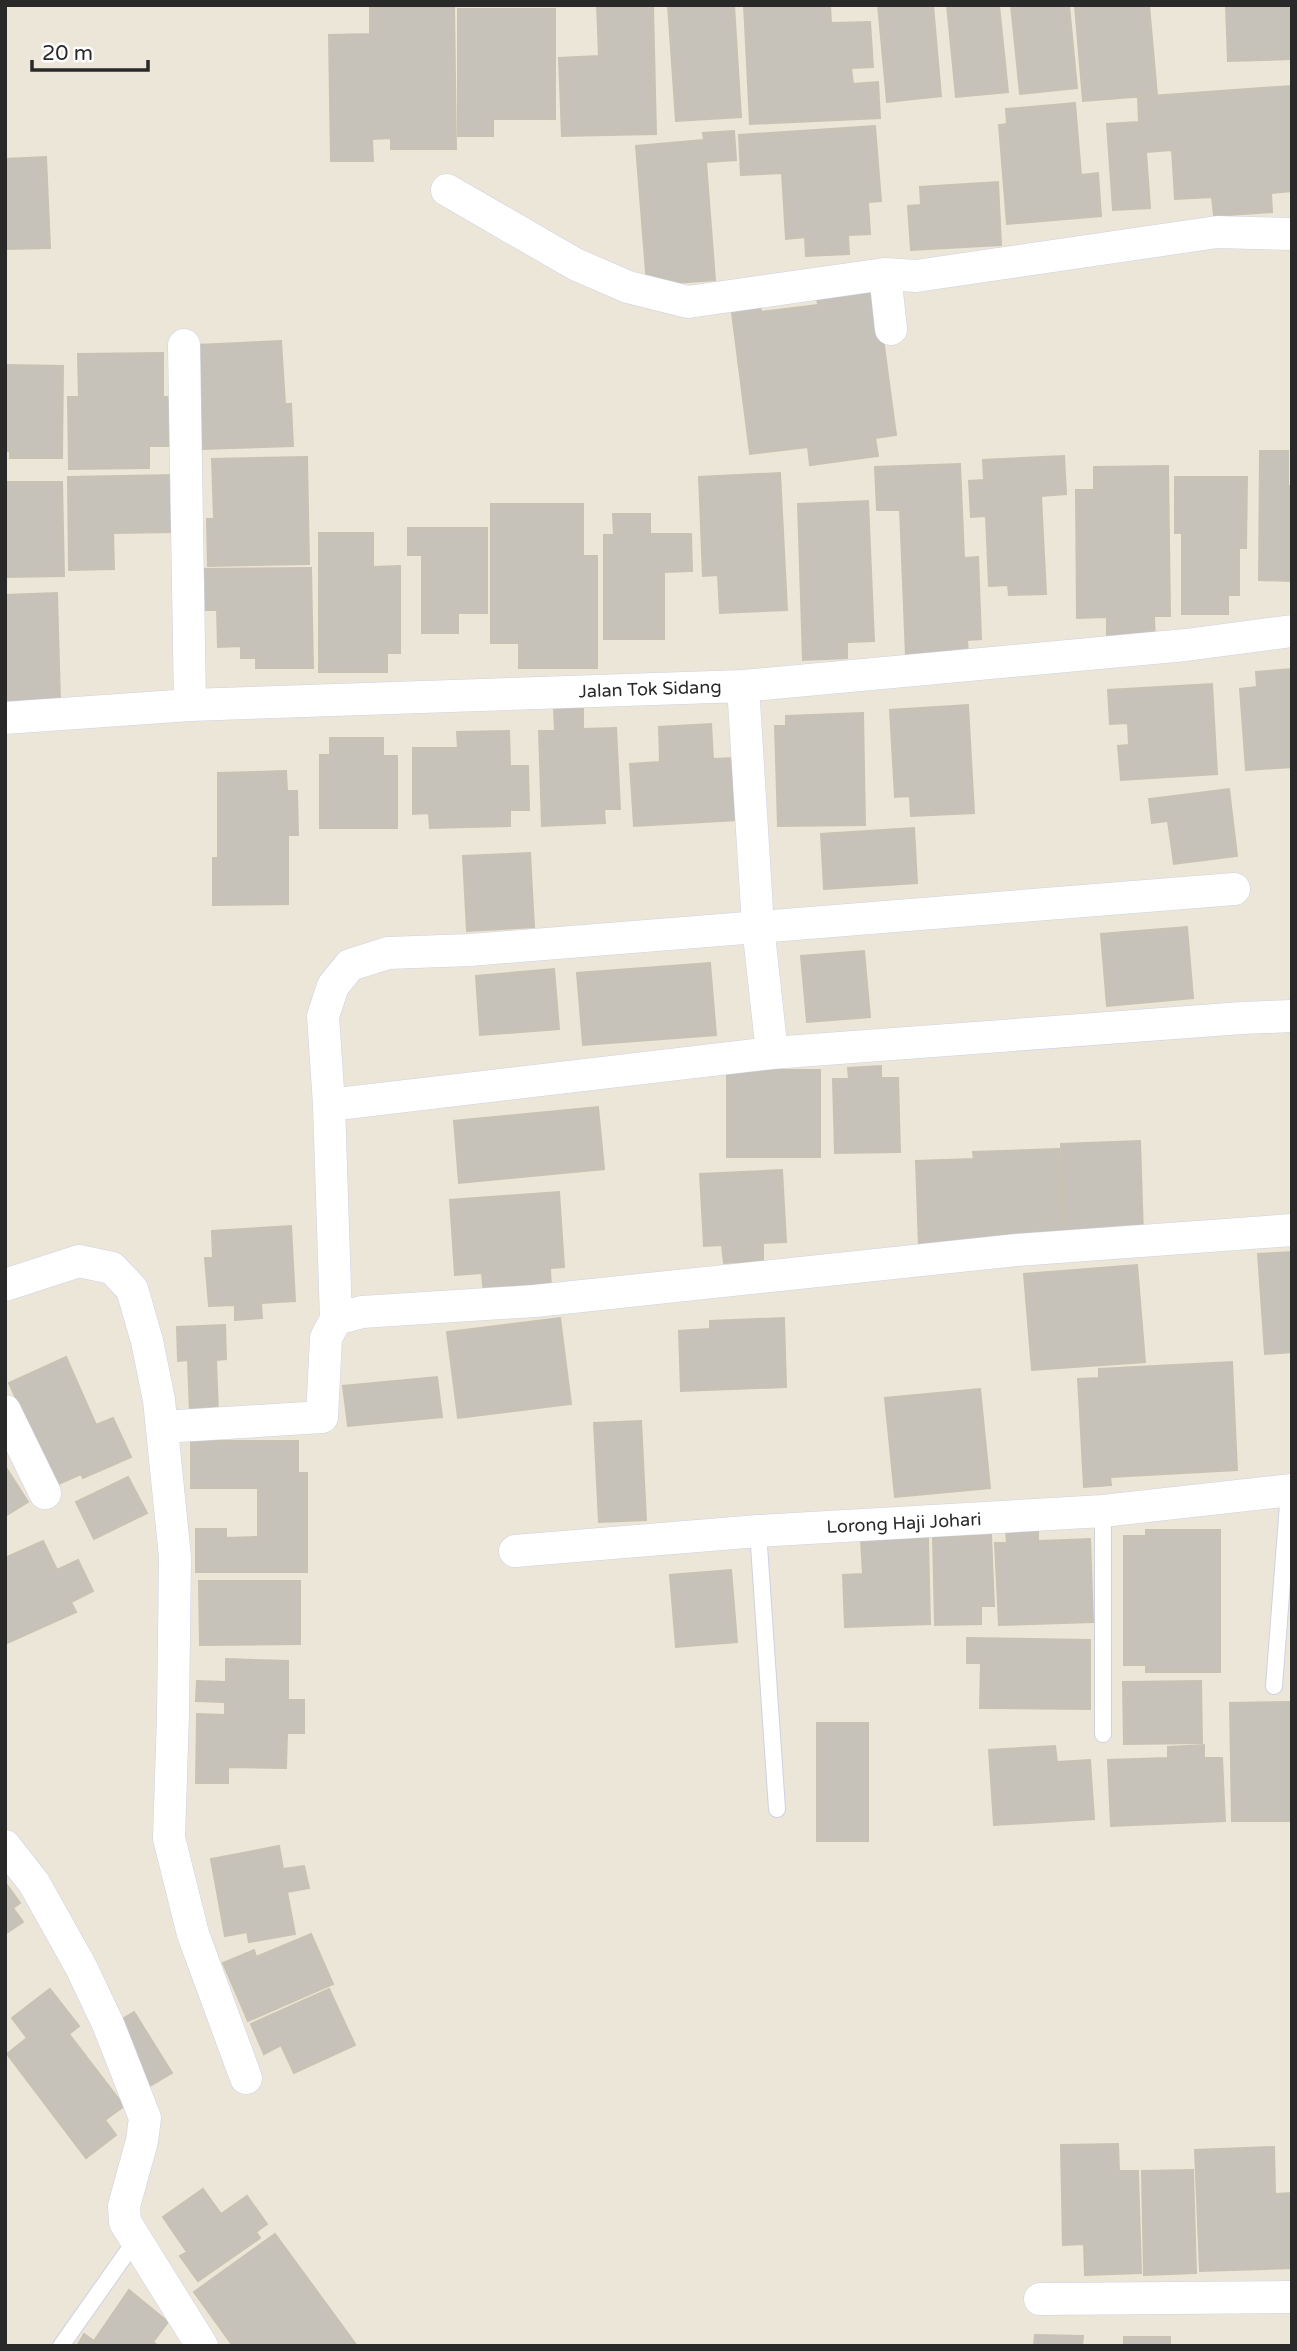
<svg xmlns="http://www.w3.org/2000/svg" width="1297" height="2351" viewBox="0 0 1297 2351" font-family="'Varela Round',sans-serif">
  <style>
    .building { fill: #c7c2b9; stroke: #c8c2b3; stroke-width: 2 }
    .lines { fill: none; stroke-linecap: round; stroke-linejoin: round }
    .service-casing { stroke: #ced0e3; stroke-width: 18 }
    .minor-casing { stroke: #ced0e3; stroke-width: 33 }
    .service { stroke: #fff; stroke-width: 16 }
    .minor { stroke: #fff; stroke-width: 32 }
    .labels { text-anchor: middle; stroke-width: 6; stroke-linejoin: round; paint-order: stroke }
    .street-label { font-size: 18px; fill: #292929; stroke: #fff }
  </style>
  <rect width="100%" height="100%" fill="#ece6d9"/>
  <!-- building -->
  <path class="building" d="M389,5H454L456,149H391V138L372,139L373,161H331L329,35L370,34V8H389Z
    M597,5H653L656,134L562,136L559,58L599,56Z
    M668,5H734L741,117L676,121Z
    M744,5H830L831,23L870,22L873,67L851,68L853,84L878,82L880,118L750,124Z
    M878,5H933L941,96L887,102Z
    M947,5H999L1008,92L956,97Z
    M1011,5H1069L1077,88L1020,94Z
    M1149,5L1157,95L1083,101L1075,6Z
    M1226,5H1292V59L1228,61Z
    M458,9H555V119H493V136H458Z
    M1291,86L1292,191L1271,193L1272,212L1214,216L1212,197L1175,199L1172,150L1146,152L1150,208L1113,210L1107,124L1139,122L1138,97Z
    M1075,103L1081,175L1098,173L1101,216L1007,224L999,125L1007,124L1006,109Z
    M875,126L881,201L868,202L870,234L848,235L849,254L806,256L805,237L786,239L782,173L741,175L739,135Z
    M734,131L736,160L706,162L715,280L647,285L636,146L704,140L703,133Z
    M46,157L50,248L5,249V159Z
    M998,182L1001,245L911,250L908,206L921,205L920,187Z
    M875,279L896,435L875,438L878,456L810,465L808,447L750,454L731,305L759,302L761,312L818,305L816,287Z
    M281,341L285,404H291L293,446L202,449L196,345Z
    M163,353V397H172V446H149V468L69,469L68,397H79L78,354Z
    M5,365L63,366L62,458H10V451H5Z
    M1260,451H1288V486H1292V581L1259,580Z
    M1064,456L1066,494L1041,496L1046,594L1009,595L1008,585L989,586L986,516L971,517L969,481L984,480L983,460Z
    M307,457L309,564L208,566L207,519H214L212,459Z
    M960,464L964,558L978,557L981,639L967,640L968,653L906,656L900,510H877L875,467Z
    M1168,466L1170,616H1154L1155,643L1107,644V617L1077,618L1076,490H1094V467Z
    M780,473L787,610L720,613L718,575L703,576L699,477Z
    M175,475V532L113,533L114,569L69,570L68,477Z
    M1175,477H1247L1246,548H1239V595H1228V614H1182V533H1175Z
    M5,482H62L64,576L5,577Z
    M868,501L874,641L847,642V658L803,660L798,504Z
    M491,504H583V556H597V668H519V643H491Z
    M613,514H650V534H691L692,571L664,572V639H604V535H614Z
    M408,528H487V613H458V633H422V555H408Z
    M319,533H373V567L400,566V653H387V672H319Z
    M311,568L313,668H256V658H241V646L218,647L217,610H199L198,569Z
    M57,593L60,701L5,703V595Z
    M1292,669V767L1246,770L1240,689L1257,687L1256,672Z
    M1212,684L1217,774L1121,780L1118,746L1129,745L1128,723L1110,724L1108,690Z
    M968,705L974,813L911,816L910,796L895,797L890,710Z
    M583,708V729L616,728L620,809H604L605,823L542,826L539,731H555L554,709Z
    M863,713L865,825L778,826L775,726H786V716Z
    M711,724L713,759L734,758L738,820L634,826L630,764L660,762L659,727Z
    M509,731L510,766H528L529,810H510V826L430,828L429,813L413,814V748H458L457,732Z
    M330,738H383V756H397V828H320V755H330Z
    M286,771L287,791H297L298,835H288V904L213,905V858H218V773Z
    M1229,789L1237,856L1174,864L1168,821L1152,823L1149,799Z
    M914,828L917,883L824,889L821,834Z
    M530,853L534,927L467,931L463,856Z
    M1187,927L1193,998L1107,1006L1101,934Z
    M864,951L870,1017L807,1022L801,956Z
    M710,963L716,1035L583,1045L577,973Z
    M554,969L559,1029L480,1035L476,976Z
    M881,1066V1078H898L900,1152L835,1153L833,1079H849L848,1068Z
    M727,1070H820V1157H727Z
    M598,1107L604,1169L459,1183L454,1121Z
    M1140,1141L1143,1235L1063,1237L1061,1144Z
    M1059,1149L1062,1241L919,1246L916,1161L974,1159L973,1152Z
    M782,1170L786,1242L763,1243V1261L724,1263L722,1245L704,1246L700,1174Z
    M559,1192L564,1267L550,1268L551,1290L484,1295L482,1273L455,1275L450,1200Z
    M291,1226L295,1301L261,1303L262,1318L235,1320V1305L209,1306L205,1258H213L212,1231Z
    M1292,1252V1352L1265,1354L1258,1254Z
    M1137,1265L1145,1362L1032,1370L1024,1274Z
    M560,1318L571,1404L458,1418L447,1332Z
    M784,1318L786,1387L681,1391L679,1331L710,1329V1321Z
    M225,1325L226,1359L216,1360L218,1412L190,1413L188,1360L178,1361L177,1327Z
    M66,1357L96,1425L113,1418L131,1457L83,1478L81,1474L52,1487L38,1447L9,1383Z
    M1232,1362L1237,1470L1110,1477L1111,1485L1084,1487L1078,1379L1099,1378V1369Z
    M437,1377L442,1417L348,1426L343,1386Z
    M980,1389L990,1488L895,1497L885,1398Z
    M641,1421L646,1520L599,1522L594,1423Z
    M191,1441H298V1473H307V1572H196V1529H226V1538L258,1537V1488H191Z
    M5,1466L28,1502L5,1516Z
    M128,1477L147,1513L94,1539L76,1502Z
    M1146,1530H1220V1672H1146V1665H1124V1536H1146Z
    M1038,1531V1541L1090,1539L1093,1622L999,1625L995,1543H1007L1006,1532Z
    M991,1535L994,1606H981V1624L935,1625L933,1537Z
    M928,1537L930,1624L845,1627L843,1575L863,1574L861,1540Z
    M43,1541L57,1570L78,1560L93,1591L71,1602L76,1612L5,1644V1558Z
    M731,1570L737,1642L676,1647L670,1575Z
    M199,1581H300V1644L200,1645Z
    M967,1638L1090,1640V1709L980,1708L981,1663H967Z
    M226,1659L288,1661V1700H304V1733H287L286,1768L228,1767V1783H196L197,1714L225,1715V1702L196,1701L197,1681L226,1682Z
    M1201,1681L1202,1743L1124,1744L1123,1682Z
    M1292,1702V1821H1232L1230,1703Z
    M817,1723H868V1841H817Z
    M1204,1745V1758H1222L1225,1821L1111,1826L1108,1760L1168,1758V1747Z
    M1055,1746L1057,1762L1090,1760L1094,1819L994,1825L989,1750Z
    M279,1846L283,1869L304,1866L309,1888L287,1892L295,1934L249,1942L247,1932L225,1936L211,1859Z
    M5,1882L20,1903L13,1908L23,1922L5,1934Z
    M311,1934L333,1984L248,2021L223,1963L254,1950L256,1957Z
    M50,1989L79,2026L69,2034L124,2106L105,2120L116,2135L86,2158L7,2054L27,2038L12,2018Z
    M329,1989L355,2045L294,2073L281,2045L264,2054L251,2024Z
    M134,2012L172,2073L150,2086L112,2025Z
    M1118,2144L1119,2171H1138L1141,2273L1085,2275L1084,2244L1063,2245L1061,2145Z
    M1274,2147L1275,2194L1292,2193V2268L1200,2271L1195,2150Z
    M1193,2170L1196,2273L1144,2275L1142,2171Z
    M203,2189L221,2214L247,2196L267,2224L256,2232L260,2238L198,2281L180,2256L187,2252L163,2217Z
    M275,2234L357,2346H233L194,2292Z
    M129,2290L168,2322L153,2342L158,2346H102L94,2341Z
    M84,2334L94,2341L102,2346H77Z
    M1035,2335L1083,2336L1082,2346H1034Z
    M1124,2337H1170V2346H1124Z"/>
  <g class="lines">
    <defs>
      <path id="service" d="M1103,1511V1734
        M758,1531L777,1809
        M1274,1686L1289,1491
        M61,2346L135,2241"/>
      <path id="minor" d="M447,190L575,264L628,287L688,302L885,274
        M891,329L885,274L916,276L1217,232L1292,234
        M184,345L190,705
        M743,686L758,926L772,1053
        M5,718L190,705L743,686L1186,645L1292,631
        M329,1105L772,1053L1242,1018L1292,1016
        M5,1285L79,1261L112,1268L132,1289L147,1341L159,1400L175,1557L173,1715L169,1838L193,1934L246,2078
        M336,1319L329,1105L323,1016L333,986L350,965L388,953L470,950L1234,889
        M5,1411L45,1493
        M162,1427L322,1417L326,1338L336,1319L362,1312L535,1301L1017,1250L1292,1230
        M515,1551L758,1531L1103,1511L1292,1490
        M5,1846L34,1883L81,1967L108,2024L145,2118L142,2141L124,2206L125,2222L202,2346
        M1040,2299L1292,2297"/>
    </defs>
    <!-- service casing -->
    <use href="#service" class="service-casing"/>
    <!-- minor casing -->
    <use href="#minor" class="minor-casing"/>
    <!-- service -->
    <use href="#service" class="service"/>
    <!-- minor -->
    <use href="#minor" class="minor"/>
  </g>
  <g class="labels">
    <!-- street labels -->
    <g class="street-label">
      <text transform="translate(650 689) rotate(-2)" y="6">Jalan Tok Sidang</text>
      <text transform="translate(904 1523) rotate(-3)" y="6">Lorong Haji Johari</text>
    </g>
  </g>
  <!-- border -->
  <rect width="1297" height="2351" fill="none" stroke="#292929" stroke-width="14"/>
  <!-- scale -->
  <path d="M32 60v10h116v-10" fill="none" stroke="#292929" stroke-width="3.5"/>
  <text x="42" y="60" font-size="21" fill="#292929" stroke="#ffffff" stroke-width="5" paint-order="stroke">20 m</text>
</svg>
